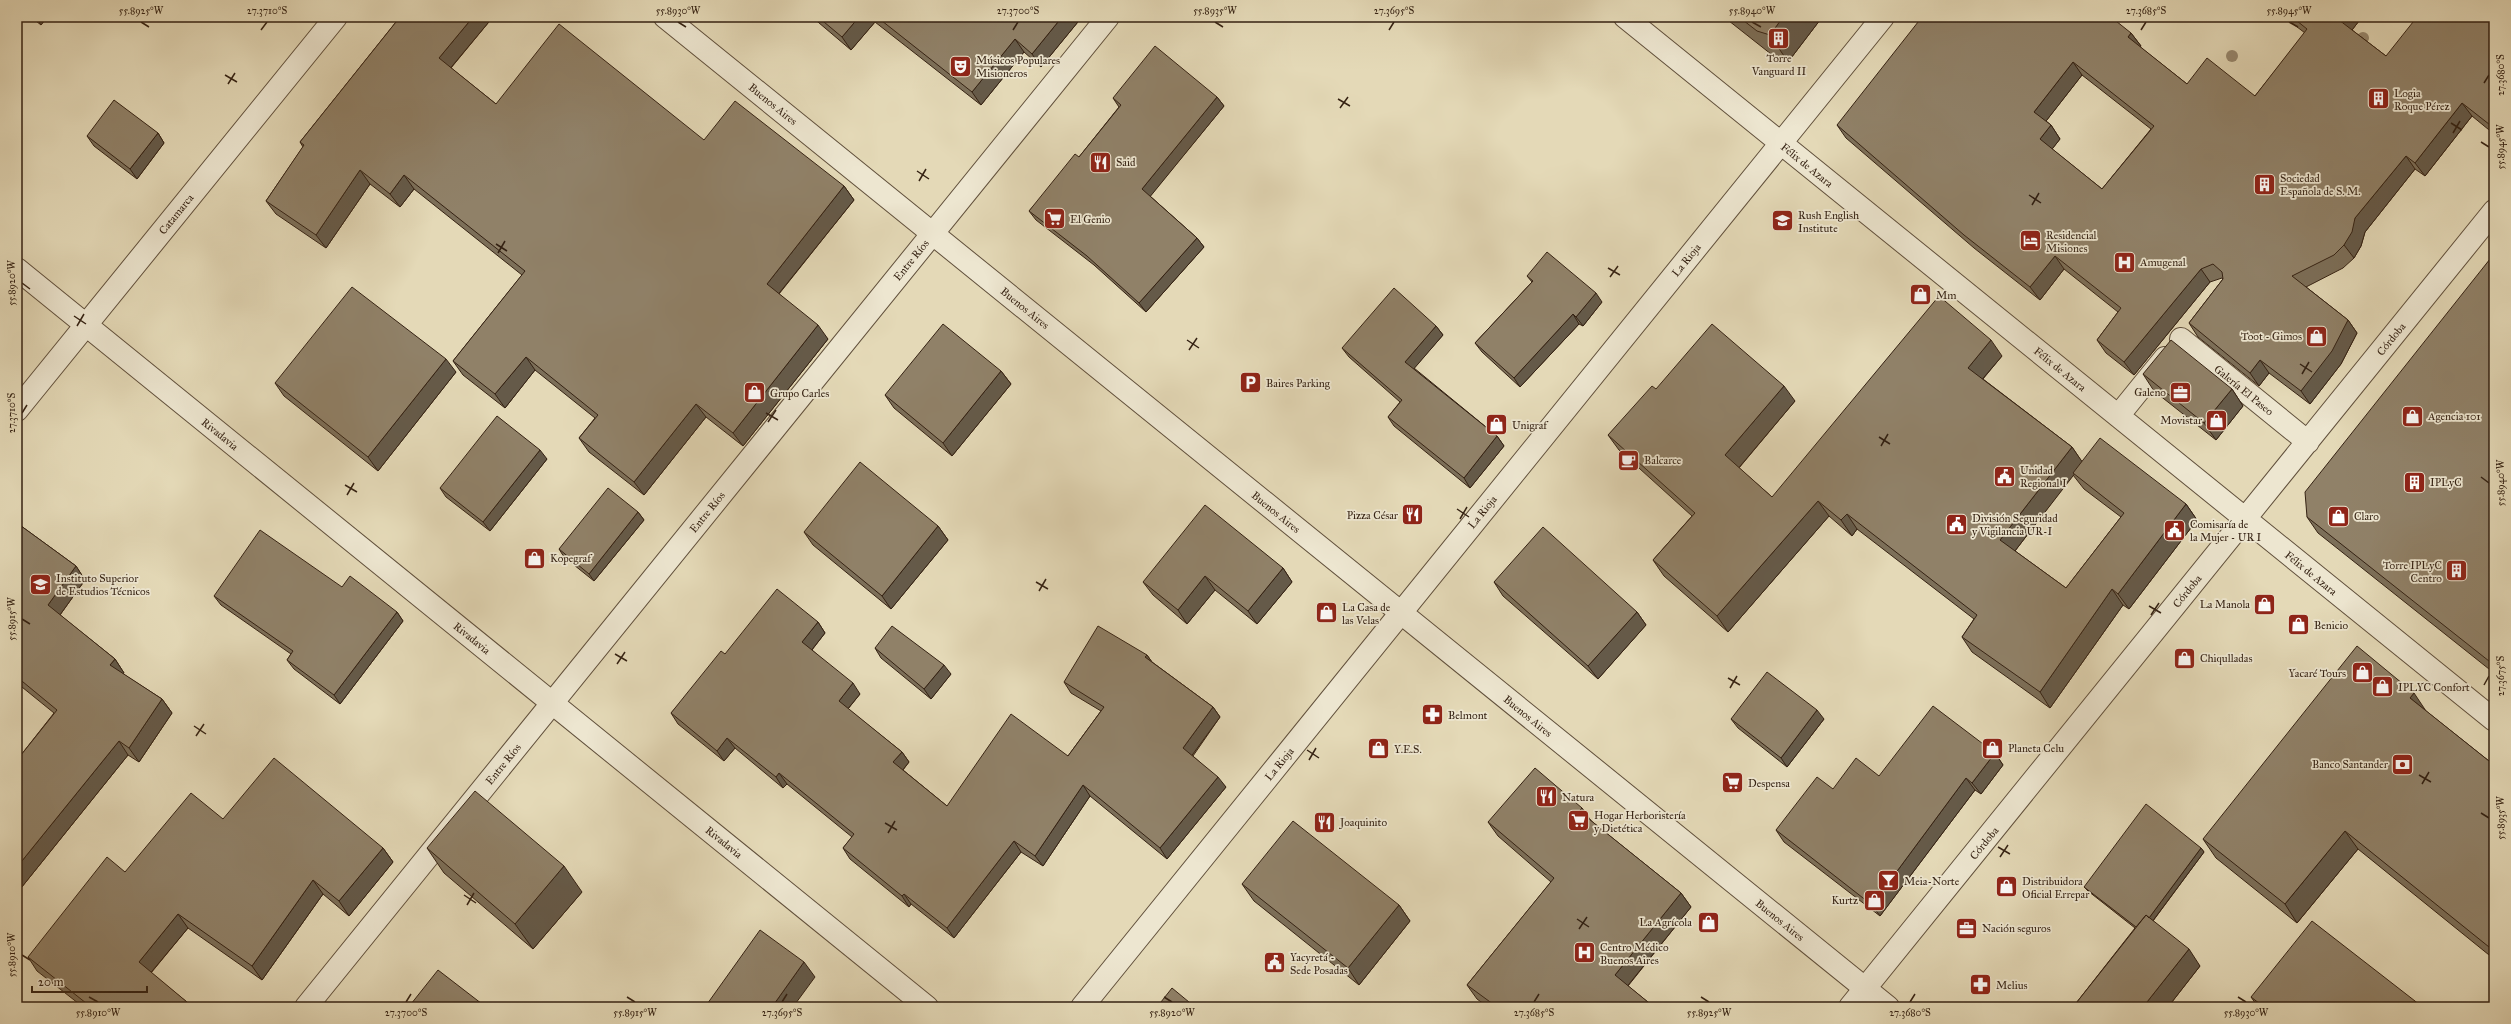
<svg xmlns="http://www.w3.org/2000/svg" width="2511" height="1024" viewBox="0 0 2511 1024" font-family="'IM FELL Great Primer',serif">
  <style>
    .lines { fill: none; stroke-linecap: round; stroke-linejoin: round }
    .street-casing { stroke: #61503c; stroke-width: 24 }
    .street { stroke: #ede6d0; stroke-width: 22 }
    .tree { fill: #988970 }
    .wall { fill: #7c6f59; stroke: #352213; fill-rule: evenodd }
    .shaded-wall { fill: #655a49; stroke: #352213 }
    .building { fill: #908168; stroke: #352213; fill-rule: evenodd }
    .ticks { fill: none; stroke: #352213; stroke-width: 1.5 }
    .labels { text-anchor: middle; stroke-width: 3.5; stroke-linejoin: round; paint-order: stroke }
    .poi-label { font-size: 11px; fill: #352213; stroke: #ede6d0; text-anchor: start }
    .street-label { font-size: 11px; fill: #352213; stroke: #ede6d0 }
    .neatline { fill: none; stroke: #352213; stroke-width: 1.5 }
    .ticks-label { font-size: 10px; text-anchor: middle; fill: #352213 }
  </style>
  <rect width="100%" height="100%" fill="#e4d9b7"/>
  <filter id="stains"><feTurbulence type="fractalNoise" baseFrequency=".005" numOctaves="4"/><feColorMatrix values="0 0 0 0 .2 0 0 0 0 .09 0 0 0 0 .02 0 0 0 .5 -.17"/></filter>
  <radialGradient id="worn" r=".72"><stop offset=".6" stop-color="#630" stop-opacity="0"/><stop offset="1" stop-color="#630" stop-opacity=".3"/></radialGradient>
  <g class="lines">
    <defs>
      <path id="street" d="M665,17L1888,1007
        M1625,17L2494,720
        M17,269L927,1007
        M2181,339L2308,442
        M17,410L336,17
        M2118,416L2165,358
        M306,1007L1108,17
        M1082,1007L1883,17
        M1850,1007L2494,211"/>
    </defs>
    <!-- street casing -->
    <use href="#street" class="street-casing"/>
    <!-- street -->
    <use href="#street" class="street"/>
  </g>
  <!-- trees -->
  <g class="tree">
    <circle cx="2363" cy="38" r="6"/>
    <circle cx="2232" cy="56" r="6"/>
  </g>
  <!-- wall -->
  <path class="wall" d="M31,17H47L41,25Z
    M400,17H493L451,68L496,104L704,140L844,186L854,200L779,294L828,339L743,446L706,417L644,495L589,452L579,438L595,418L535,370L505,408L463,375L453,361L522,275L414,189L400,207L370,184L326,248L276,214L266,201L303,147L300,142Z
    M812,17H1082L1041,67L1024,52L981,105L875,22L851,50Z
    M1724,17H1821L1820,20L1788,62L1776,58Z
    M2284,17H2362L2352,30L2386,56L2494,17V134L2472,116L2425,176L2415,169L2365,232L2361,246L2354,258L2343,268L2306,287L2348,320L2357,333L2341,364L2310,404L2269,373L2259,386L2198,337L2189,323L2223,279L2222,278L2210,282L2134,375L2106,353L2097,340L2118,312L2064,269L2040,300L1974,248L1846,138L1837,125L2131,33L2141,46L2140,47L2187,84L2255,96L2305,33ZM2082,75L2151,129L2102,189L2052,149L2060,139L2051,125L2046,121Z
    M1217,97L1224,106L1150,196L1197,238L1204,247L1146,312L1094,265L1036,220L1029,211L1079,157L1119,107L1113,98Z
    M158,133L164,143L137,179L94,146L87,136Z
    M2494,254V673L2318,533L2307,517Z
    M1527,276L1602,302L1583,326L1579,324L1520,387L1482,352L1475,343L1532,282Z
    M1436,326L1443,335L1414,368L1497,436L1504,446L1470,488L1394,426L1388,417L1400,402L1349,357L1342,348Z
    M2002,356L1983,379L2072,447L2082,462L2186,504L2197,520L2129,609L2123,605L2050,708L1972,652L1962,637L1974,619L1857,529L1852,536L1829,516L1728,632L1664,576L1653,560L1692,516L1619,450L1608,435L1656,389L1795,401L1739,468L1772,497ZM2073,475L2084,489L2121,517L2066,588L2015,551Z
    M1001,371L1011,384L952,456L894,408L885,395Z
    M456,372L378,471L284,396L275,383Z
    M2143,374L2232,389L2243,406L2216,440L2154,391Z
    M547,459L490,531L446,497L440,488Z
    M638,512L644,520L594,581L564,557L559,549Z
    M17,523L76,566L85,580L60,615L115,659L124,673L123,674L162,699L172,713L139,762L128,755L17,893V760L54,713L17,683Z
    M938,526L948,540L891,609L813,545L804,532Z
    M1283,568L1292,582L1257,624L1215,590L1187,624L1153,595L1143,582Z
    M1494,582L1637,612L1646,625L1598,679L1503,596Z
    M214,596L397,612L403,621L340,704L294,669L287,660L291,654L221,605Z
    M818,622L825,633L812,650L860,694L848,709L902,752L909,762L903,770L947,806L1068,756L1101,711L1071,693L1064,682L1147,655L1152,662L1213,707L1220,717L1193,756L1226,787L1167,859L1090,796L1043,866L1021,852L954,938L911,904L909,907L850,859L843,848L852,837L787,784L783,788L735,748L724,761L678,724L671,713L725,654Z
    M875,648L951,674L931,699L881,658Z
    M2426,711L2494,765V959L2358,849L2297,923L2216,858L2203,839Z
    M1731,719H1824L1787,767L1738,728Z
    M1995,753L2003,765L1981,794L1975,790L1880,916L1784,842L1776,830L1879,776Z
    M1582,808L1590,820L1681,893L1691,907L1628,986L1654,1007H1488L1477,999L1467,985L1551,882L1498,836L1488,822Z
    M223,819L383,848L393,862L349,916L323,894L262,980L188,928L151,973L193,1007H83L37,971L28,957L125,872Z
    M427,848L582,892L533,949L444,873Z
    M2201,848L2204,852L2153,921L2200,966L2168,1007H2073L2135,928L2088,891L2084,887Z
    M1242,884L1399,905L1410,921L1359,985L1254,901Z
    M2251,997L2422,1007H2258Z"/>
  <!-- shaded-wall -->
  <path class="shaded-wall" d="M36,17H47L41,25Z
    M473,17H493L448,71L439,58Z
    M859,17H872L875,22L851,50L842,37Z
    M1062,17H1082L1041,67L1032,54Z
    M1783,17H1821L1820,20L1788,62L1770,35Z
    M2342,17H2362L2349,34L2339,20Z
    M2131,33L2141,46L2138,50L2128,37Z
    M1015,39L1024,52L981,105L972,92Z
    M2073,62L2082,75L2043,125L2034,112Z
    M1217,97L1224,106L1149,198L1142,189Z
    M2462,103L2472,116L2425,176L2415,163Z
    M2051,125L2060,139L2049,153L2040,139Z
    M158,133L164,143L137,179L130,169Z
    M2406,156L2415,169L2365,232L2361,246L2354,258L2344,245L2355,218Z
    M360,170L370,184L326,248L316,235Z
    M404,175L414,189L400,207L390,194Z
    M844,186L854,200L776,297L767,284Z
    M1197,238L1204,247L1146,312L1139,303Z
    M2055,256L2064,269L2040,300L2030,287Z
    M2201,269L2210,282L2134,375L2124,362Z
    M1596,293L1602,302L1583,326L1576,317Z
    M1573,314L1579,324L1520,387L1514,378Z
    M2348,320L2357,333L2341,364L2310,404L2301,391Z
    M818,325L828,339L743,446L733,433Z
    M1436,326L1443,335L1412,371L1405,362Z
    M1991,340L2002,356L1979,383L1968,368Z
    M526,357L535,370L505,408L495,394Z
    M446,359L456,372L378,471L368,457Z
    M2260,360L2269,373L2259,386L2250,373Z
    M1001,371L1011,384L952,456L943,443Z
    M1784,386L1795,401L1736,471L1725,455Z
    M2232,389L2243,406L2216,440L2204,423Z
    M696,404L706,417L644,495L634,482Z
    M1497,436L1504,446L1470,488L1464,478Z
    M2072,447L2083,463L2011,556L2000,540Z
    M540,450L547,459L490,531L483,522Z
    M1818,501L1829,516L1728,632L1717,616Z
    M2186,504L2197,520L2129,609L2118,594Z
    M638,512L644,520L594,581L589,574Z
    M1847,514L1857,529L1852,536L1841,520Z
    M938,526L948,540L891,609L882,596Z
    M76,566L85,580L57,619L48,605Z
    M1283,568L1292,582L1257,624L1248,611Z
    M1205,576L1215,590L1187,624L1178,610Z
    M2112,589L2123,605L2050,708L2040,692Z
    M397,612L403,621L340,704L334,695Z
    M1637,612L1646,625L1598,679L1588,666Z
    M818,622L825,633L810,652L802,642Z
    M1147,655L1154,665L1145,657Z
    M115,659L124,673L119,679L110,665Z
    M944,665L951,674L931,699L924,689Z
    M853,683L860,694L846,711L839,701Z
    M2414,693L2426,711L2410,698Z
    M162,699L172,713L139,762L129,748Z
    M1213,707L1220,717L1190,758L1183,748Z
    M1817,710L1824,719L1787,767L1781,758Z
    M727,738L735,748L724,761L717,751Z
    M119,741L128,755L17,893V867Z
    M902,752L909,762L901,772L893,762Z
    M1995,753L2003,765L1981,794L1972,783Z
    M779,773L787,784L783,788L776,777Z
    M1218,777L1226,787L1167,859L1160,848Z
    M1966,778L1975,790L1880,916L1872,905Z
    M1083,785L1090,796L1043,866L1035,856Z
    M1582,808L1592,822L1579,811Z
    M2345,831L2358,849L2297,923L2285,904Z
    M1014,841L1021,852L954,938L947,928Z
    M383,848L393,862L349,916L339,901Z
    M2201,848L2204,852L2143,934L2140,930Z
    M564,866L582,892L533,949L515,924Z
    M313,880L323,894L262,980L252,966Z
    M1681,893L1691,907L1625,989L1615,975Z
    M904,894L911,904L909,907L902,896Z
    M1399,905L1410,921L1359,985L1348,968Z
    M178,914L188,928L148,976L139,962Z
    M2189,949L2200,966L2168,1007H2143Z
    M804,962L815,977L793,1007H772Z"/>
  <!-- building -->
  <path class="building" d="M400,17H473L439,58L496,104L559,24L704,140L735,101L844,186L767,284L818,325L733,433L696,404L634,482L579,438L598,415L526,357L495,394L453,361L525,271L404,175L390,194L360,170L316,235L266,201L304,145L300,142Z
    M818,17H859L842,37Z
    M877,17H1062L1032,54L1015,39L972,92Z
    M1739,17H1783L1770,35L1757,31Z
    M1922,17H2111L2131,33L2128,37L2187,84L2207,58L2255,96L2307,29L2292,17H2342L2339,20L2386,56L2417,17H2494V128L2462,103L2415,163L2406,156L2355,218L2352,232L2344,245L2334,255L2292,276L2348,320L2332,351L2301,391L2260,360L2250,373L2189,323L2223,279L2222,272L2213,264L2201,269L2124,362L2097,340L2121,308L2055,256L2030,287L1964,235L1837,125ZM2073,62L2154,126L2102,189L2040,139L2051,125L2034,112Z
    M1155,46L1217,97L1142,189L1197,238L1139,303L1087,256L1029,211L1075,154L1079,157L1121,105L1113,98Z
    M114,100L158,133L130,169L87,136Z
    M1547,252L1596,293L1576,317L1573,314L1514,378L1475,343L1533,281L1527,276Z
    M2494,254V665L2307,517L2305,492Z
    M352,287L446,359L368,457L275,383Z
    M1394,288L1436,326L1405,362L1497,436L1464,478L1388,417L1402,400L1342,348Z
    M1939,296L1991,340L1968,368L2072,447L2000,540L2066,588L2124,513L2073,473L2100,438L2186,504L2118,594L2112,589L2040,692L1962,637L1977,615L1847,514L1841,520L1818,501L1717,616L1653,560L1695,513L1608,435L1652,386L1656,389L1712,324L1784,386L1725,455L1772,497Z
    M943,324L1001,371L943,443L885,395Z
    M2171,340L2232,389L2204,423L2143,374Z
    M497,416L540,450L483,522L440,488Z
    M860,462L938,526L882,596L804,532Z
    M608,488L638,512L589,574L559,549Z
    M1205,505L1283,568L1248,611L1205,576L1178,610L1143,582Z
    M17,523L76,566L48,605L115,659L110,665L162,699L129,748L119,741L17,867V760L57,710L17,677Z
    M1543,527L1637,612L1588,666L1494,582Z
    M260,530L342,587L350,576L397,612L334,695L287,660L293,651L214,596Z
    M777,589L818,622L802,642L853,683L839,701L902,752L893,762L947,806L1011,714L1068,756L1104,707L1064,682L1098,626L1147,655L1145,657L1213,707L1183,748L1218,777L1160,848L1083,785L1035,856L1014,841L947,928L904,894L902,896L843,848L854,834L779,773L776,777L727,738L717,751L671,713L721,651L725,654Z
    M892,626L944,665L924,689L875,648Z
    M2357,646L2414,693L2410,698L2494,765V951L2345,831L2285,904L2203,839Z
    M1767,672L1817,710L1781,758L1731,719Z
    M1933,706L1995,753L1972,783L1966,778L1872,905L1776,830L1817,777L1833,789L1856,758L1879,776Z
    M274,758L383,848L339,901L313,880L252,966L178,914L139,962L193,1007H91L28,957L107,857L125,872L191,793L223,819Z
    M1535,768L1582,808L1579,811L1681,893L1615,975L1654,1007H1497L1467,985L1554,878L1488,822Z
    M475,791L564,866L515,924L427,848Z
    M2146,804L2201,848L2149,918L2146,915L2136,927L2084,887Z
    M1293,821L1399,905L1348,968L1242,884Z
    M2146,915L2189,949L2143,1007H2073Z
    M2312,921L2415,1001L2422,1007H2264L2251,997Z
    M760,930L804,962L772,1007H705Z
    M438,970L486,1007H415L411,1004Z
    M1172,988L1195,1007H1157Z"/>
  <!-- ticks -->
  <path class="ticks" d="M141,22L149,27M678,22L686,27M1215,22L1223,27M1752,22L1761,27M2289,22L2298,27M261,30L267,22M1013,30L1018,22M1389,30L1394,22M2141,30L2146,22M225,75L237,82M2484,83L2489,75M228,84L235,73M1338,99L1350,106M1340,108L1348,97M2451,123L2462,130M2453,133L2460,121M2481,142L2489,147M917,171L929,179M919,181L926,169M2029,195L2041,203M2032,205L2039,193M496,244L507,251M498,253L505,241M1608,268L1620,275M1610,277L1618,266M22,283L30,289M74,316L86,324M77,326L84,314M1187,340L1199,348M1189,350L1197,338M2300,364L2312,372M2302,374L2309,362M22,413L27,405M766,413L778,420M768,422L776,410M1879,437L1890,444M1881,446L1888,434M2481,477L2489,483M345,485L357,492M347,495L354,483M1457,509L1469,517M1460,519L1467,507M1036,582L1048,589M1039,591L1046,579M2149,606L2161,613M2151,615L2159,603M22,619L30,624M615,654L627,661M617,664L625,652M1728,678L1740,685M2484,685L2489,676M1730,688L1737,676M194,726L206,734M196,736L204,724M1307,750L1319,758M1309,760L1316,748M2419,775L2431,782M2422,784L2429,772M2481,813L2489,818M885,823L897,830M888,833L895,821M1998,847L2010,854M2000,857L2008,845M464,895L476,903M467,905L474,893M1577,919L1589,927M1579,929L1587,917M22,955L30,960M89,997L98,1002M627,997L635,1002M1164,997L1172,1002M1701,997L1709,1002M2238,997L2246,1002M406,1002L411,994M782,1002L787,994M1534,1002L1539,994M1910,1002L1915,994"/>
  <!-- icons -->
  <defs>
    <symbol id="building-square" viewBox="-11 -11 22 22"><rect x="-9" y="-9" width="18" height="18" rx="4" fill="#8f2418" stroke="#ede6d0"/><path d="M-4-6H4V6H1V3H-1V6H-4ZM-2.5-4.3h1.7v1.8h-1.7ZM.8-4.3h1.7v1.8H.8ZM-2.5-1h1.7V.8h-1.7ZM.8-1h1.7V.8H.8Z" fill="#fff"/></symbol>
    <symbol id="theatre-square" viewBox="-11 -11 22 22"><rect x="-9" y="-9" width="18" height="18" rx="4" fill="#8f2418" stroke="#ede6d0"/><path d="M-5-5.5Q0-4 5-5.5V0Q5 5 0 6Q-5 5-5 0ZM-3.3-2.5H-1v1.5H-3.3ZM1-2.5H3.3v1.5H1ZM-2.8 1Q0 5.5 2.8 1Z" fill="#fff"/></symbol>
    <symbol id="restaurant-square" viewBox="-11 -11 22 22"><rect x="-9" y="-9" width="18" height="18" rx="4" fill="#8f2418" stroke="#ede6d0"/><path d="M-5-6h1v4h1v-4h1v4h1v-4h1v5L-1.5 .5V6h-2V.5L-5-1ZM5-6V6H3V1.5H1.5Q1.5-4 5-6Z" fill="#fff"/></symbol>
    <symbol id="supermarket-square" viewBox="-11 -11 22 22"><rect x="-9" y="-9" width="18" height="18" rx="4" fill="#8f2418" stroke="#ede6d0"/><path d="M-6-5.5h2.5l.6 2H6L4.5 2H-2.5L-4.4-4H-6ZM-1.5 3.2a1.3 1.3 0 1 0 .1 0ZM3 3.2a1.3 1.3 0 1 0 .1 0Z" fill="#fff"/></symbol>
    <symbol id="school-square" viewBox="-11 -11 22 22"><rect x="-9" y="-9" width="18" height="18" rx="4" fill="#8f2418" stroke="#ede6d0"/><path d="M0-5L7-2L0 1L-7-2ZM-4 1L0 2.5L4 1V4Q0 6-4 4Z" fill="#fff"/></symbol>
    <symbol id="hotel-square" viewBox="-11 -11 22 22"><rect x="-9" y="-9" width="18" height="18" rx="4" fill="#8f2418" stroke="#ede6d0"/><path d="M-6-4.5h1.5V1H6V5H4.5V3h-9V5H-6ZM-4 0a1.8 1.8 0 1 1 3.6 0ZM.5 0V-2.5h3Q6-2.5 6 0Z" fill="#fff"/></symbol>
    <symbol id="hospital-square" viewBox="-11 -11 22 22"><rect x="-9" y="-9" width="18" height="18" rx="4" fill="#8f2418" stroke="#ede6d0"/><path d="M-5-5h3v3.5h4V-5h3V5h-3V1.5h-4V5h-3Z" fill="#fff"/></symbol>
    <symbol id="shop-square" viewBox="-11 -11 22 22"><rect x="-9" y="-9" width="18" height="18" rx="4" fill="#8f2418" stroke="#ede6d0"/><path d="M-5-2.5h2.3a2.7 3.5 0 0 1 5.4 0H5L5.5 6h-11ZM-1.5-2.5h3a1.5 2.3 0 0 0-3 0Z" fill="#fff"/></symbol>
    <symbol id="parking-square" viewBox="-11 -11 22 22"><rect x="-9" y="-9" width="18" height="18" rx="4" fill="#8f2418" stroke="#ede6d0"/><path d="M-3.5-5.5H1a3.5 3.5 0 0 1 0 7H-1V5.5H-3.5ZM-1-3.4V-.6H.8a1.4 1.4 0 0 0 0-2.8Z" fill="#fff"/></symbol>
    <symbol id="office-square" viewBox="-11 -11 22 22"><rect x="-9" y="-9" width="18" height="18" rx="4" fill="#8f2418" stroke="#ede6d0"/><path d="M-6-3h4V-5.5h4V-3h4V5H-6ZM-1-4.5V-3h2v-1.5ZM-6 0V1H6V0Z" fill="#fff"/></symbol>
    <symbol id="cafe-square" viewBox="-11 -11 22 22"><rect x="-9" y="-9" width="18" height="18" rx="4" fill="#8f2418" stroke="#ede6d0"/><path d="M-5.5-4.5H6V0H3Q3 3.5 0 3.5H-2.5Q-5.5 3.5-5.5 0ZM3-3.2v2h1.7v-2ZM-6 4.5H4V6H-6Z" fill="#fff"/></symbol>
    <symbol id="civic-square" viewBox="-11 -11 22 22"><rect x="-9" y="-9" width="18" height="18" rx="4" fill="#8f2418" stroke="#ede6d0"/><path d="M-.6-6.5H3V-4.5H.6V-3L4-1V1h2V6H-6V1h2V-1L-.6-3ZM-1.2 2.5V6h2.4V2.5Z" fill="#fff"/></symbol>
    <symbol id="university-square" viewBox="-11 -11 22 22"><rect x="-9" y="-9" width="18" height="18" rx="4" fill="#8f2418" stroke="#ede6d0"/><path d="M0-5L7-2L0 1L-7-2ZM-4 1L0 2.5L4 1V4Q0 6-4 4Z" fill="#fff"/></symbol>
    <symbol id="pharmacy-square" viewBox="-11 -11 22 22"><rect x="-9" y="-9" width="18" height="18" rx="4" fill="#8f2418" stroke="#ede6d0"/><path d="M-2-6h4v4h4v4h-4v4h-4v-4h-4v-4h4Z" fill="#fff"/></symbol>
    <symbol id="bank-square" viewBox="-11 -11 22 22"><rect x="-9" y="-9" width="18" height="18" rx="4" fill="#8f2418" stroke="#ede6d0"/><path d="M-6-4H6V4H-6ZM0-2.3a2.3 2.3 0 1 0 0 4.6a2.3 2.3 0 1 0 0-4.6Z" fill="#fff"/></symbol>
    <symbol id="bar-square" viewBox="-11 -11 22 22"><rect x="-9" y="-9" width="18" height="18" rx="4" fill="#8f2418" stroke="#ede6d0"/><path d="M-6-5H6L.8 .8V4.5H3.5V6h-7V4.5H-.8V.8Z" fill="#fff"/></symbol>
  </defs>
  <g fill-rule="evenodd">
    <use href="#building-square" x="1766" y="26" width="25" height="25"/>
    <use href="#theatre-square" x="948" y="54" width="25" height="25"/>
    <use href="#building-square" x="2366" y="86" width="25" height="25"/>
    <use href="#restaurant-square" x="1088" y="150" width="25" height="25"/>
    <use href="#building-square" x="2252" y="172" width="25" height="25"/>
    <use href="#supermarket-square" x="1042" y="206" width="25" height="25"/>
    <use href="#school-square" x="1770" y="208" width="25" height="25"/>
    <use href="#hotel-square" x="2018" y="228" width="25" height="25"/>
    <use href="#hospital-square" x="2112" y="250" width="25" height="25"/>
    <use href="#shop-square" x="1908" y="282" width="25" height="25"/>
    <use href="#shop-square" x="2304" y="324" width="25" height="25"/>
    <use href="#parking-square" x="1238" y="370" width="25" height="25"/>
    <use href="#office-square" x="2168" y="380" width="25" height="25"/>
    <use href="#shop-square" x="742" y="380" width="25" height="25"/>
    <use href="#shop-square" x="2400" y="404" width="25" height="25"/>
    <use href="#shop-square" x="2204" y="408" width="25" height="25"/>
    <use href="#shop-square" x="1484" y="412" width="25" height="25"/>
    <use href="#cafe-square" x="1616" y="448" width="25" height="25"/>
    <use href="#civic-square" x="1992" y="464" width="25" height="25"/>
    <use href="#building-square" x="2402" y="470" width="25" height="25"/>
    <use href="#restaurant-square" x="1400" y="502" width="25" height="25"/>
    <use href="#shop-square" x="2326" y="504" width="25" height="25"/>
    <use href="#civic-square" x="1944" y="512" width="25" height="25"/>
    <use href="#civic-square" x="2162" y="518" width="25" height="25"/>
    <use href="#shop-square" x="522" y="546" width="25" height="25"/>
    <use href="#building-square" x="2444" y="558" width="25" height="25"/>
    <use href="#university-square" x="28" y="572" width="25" height="25"/>
    <use href="#shop-square" x="2252" y="592" width="25" height="25"/>
    <use href="#shop-square" x="1314" y="600" width="25" height="25"/>
    <use href="#shop-square" x="2286" y="612" width="25" height="25"/>
    <use href="#shop-square" x="2172" y="646" width="25" height="25"/>
    <use href="#shop-square" x="2350" y="660" width="25" height="25"/>
    <use href="#shop-square" x="2370" y="674" width="25" height="25"/>
    <use href="#pharmacy-square" x="1420" y="702" width="25" height="25"/>
    <use href="#shop-square" x="1980" y="736" width="25" height="25"/>
    <use href="#shop-square" x="1366" y="736" width="25" height="25"/>
    <use href="#bank-square" x="2390" y="752" width="25" height="25"/>
    <use href="#supermarket-square" x="1720" y="770" width="25" height="25"/>
    <use href="#restaurant-square" x="1534" y="784" width="25" height="25"/>
    <use href="#supermarket-square" x="1566" y="808" width="25" height="25"/>
    <use href="#restaurant-square" x="1312" y="810" width="25" height="25"/>
    <use href="#bar-square" x="1876" y="868" width="25" height="25"/>
    <use href="#shop-square" x="1994" y="874" width="25" height="25"/>
    <use href="#shop-square" x="1862" y="888" width="25" height="25"/>
    <use href="#shop-square" x="1696" y="910" width="25" height="25"/>
    <use href="#office-square" x="1954" y="916" width="25" height="25"/>
    <use href="#hospital-square" x="1572" y="940" width="25" height="25"/>
    <use href="#civic-square" x="1262" y="950" width="25" height="25"/>
    <use href="#pharmacy-square" x="1968" y="972" width="25" height="25"/>
  </g>
  <g class="labels">
    <!-- poi labels -->
    <g class="poi-label">
      <text x="1779" y="62" text-anchor="middle">Torre<tspan x="1779" dy="13">Vanguard II</tspan></text>
      <text x="976" y="64">Músicos Populares<tspan x="976" dy="13">Misioneros</tspan></text>
      <text x="2394" y="97">Logia<tspan x="2394" dy="13">Roque Pérez</tspan></text>
      <text x="1116" y="166">Said</text>
      <text x="2280" y="182">Sociedad<tspan x="2280" dy="13">Española de S. M.</tspan></text>
      <text x="1798" y="219">Rush English<tspan x="1798" dy="13">Institute</tspan></text>
      <text x="1070" y="223">El Genio</text>
      <text x="2046" y="239">Residencial<tspan x="2046" dy="13">Misiones</tspan></text>
      <text x="2140" y="266">Amugenal</text>
      <text x="1936" y="299">Mm</text>
      <text x="2302" y="340" text-anchor="end">Toot - Gimos</text>
      <text x="1266" y="387">Baires Parking</text>
      <text x="2166" y="396" text-anchor="end">Galeno</text>
      <text x="770" y="397">Grupo Carles</text>
      <text x="2428" y="420">Agencia 101</text>
      <text x="2202" y="424" text-anchor="end">Movistar</text>
      <text x="1512" y="429">Unigraf</text>
      <text x="1644" y="464">Balcarce</text>
      <text x="2020" y="474">Unidad<tspan x="2020" dy="13">Regional I</tspan></text>
      <text x="2430" y="486">IPLyC</text>
      <text x="1398" y="519" text-anchor="end">Pizza César</text>
      <text x="2354" y="520">Claro</text>
      <text x="1972" y="522">División Seguridad<tspan x="1972" dy="13">y Vigilancia UR-I</tspan></text>
      <text x="2190" y="528">Comisaría de<tspan x="2190" dy="13">la Mujer - UR I</tspan></text>
      <text x="550" y="562">Kopegraf</text>
      <text x="2442" y="569" text-anchor="end">Torre IPLyC<tspan x="2442" dy="13">Centro</tspan></text>
      <text x="56" y="582">Instituto Superior<tspan x="56" dy="13">de Estudios Técnicos</tspan></text>
      <text x="2250" y="608" text-anchor="end">La Manola</text>
      <text x="1342" y="611">La Casa de<tspan x="1342" dy="13">las Velas</tspan></text>
      <text x="2314" y="629">Benicio</text>
      <text x="2200" y="662">Chiqulladas</text>
      <text x="2346" y="677" text-anchor="end">Yacaré Tours</text>
      <text x="2398" y="691">IPLYC Confort</text>
      <text x="1448" y="719">Belmont</text>
      <text x="2008" y="752">Planeta Celu</text>
      <text x="1394" y="753">Y.E.S.</text>
      <text x="2388" y="768" text-anchor="end">Banco Santander</text>
      <text x="1748" y="787">Despensa</text>
      <text x="1562" y="801">Natura</text>
      <text x="1594" y="819">Hogar Herboristería<tspan x="1594" dy="13">y Dietética</tspan></text>
      <text x="1340" y="826">Joaquinito</text>
      <text x="1904" y="885">Meia-Norte</text>
      <text x="2022" y="885">Distribuidora<tspan x="2022" dy="13">Oficial Errepar</tspan></text>
      <text x="1858" y="904" text-anchor="end">Kurtz</text>
      <text x="1692" y="926" text-anchor="end">La Agrícola</text>
      <text x="1982" y="932">Nación seguros</text>
      <text x="1600" y="951">Centro Médico<tspan x="1600" dy="13">Buenos Aires</tspan></text>
      <text x="1290" y="961">Yacyretá -<tspan x="1290" dy="13">Sede Posadas</tspan></text>
      <text x="1996" y="989">Melius</text>
    </g>
    <!-- street labels -->
    <g class="street-label">
      <text transform="translate(773 104) rotate(39)" y="4">Buenos Aires</text>
      <text transform="translate(1807 165) rotate(39)" y="4">Félix de Azara</text>
      <text transform="translate(176 214) rotate(-51)" y="4">Catamarca</text>
      <text transform="translate(911 260) rotate(-51)" y="4">Entre Ríos</text>
      <text transform="translate(1686 260) rotate(-51)" y="4">La Rioja</text>
      <text transform="translate(1025 308) rotate(39)" y="4">Buenos Aires</text>
      <text transform="translate(2391 339) rotate(-51)" y="4">Córdoba</text>
      <text transform="translate(2060 369) rotate(39)" y="4">Félix de Azara</text>
      <text transform="translate(2244 390) rotate(39)" y="4">Galería El Paseo</text>
      <text transform="translate(220 434) rotate(39)" y="4">Rivadavia</text>
      <text transform="translate(707 512) rotate(-51)" y="4">Entre Ríos</text>
      <text transform="translate(1276 512) rotate(39)" y="4">Buenos Aires</text>
      <text transform="translate(1482 512) rotate(-51)" y="4">La Rioja</text>
      <text transform="translate(2311 573) rotate(39)" y="4">Félix de Azara</text>
      <text transform="translate(2187 591) rotate(-51)" y="4">Córdoba</text>
      <text transform="translate(472 638) rotate(39)" y="4">Rivadavia</text>
      <text transform="translate(1528 716) rotate(39)" y="4">Buenos Aires</text>
      <text transform="translate(503 764) rotate(-51)" y="4">Entre Ríos</text>
      <text transform="translate(1279 764) rotate(-51)" y="4">La Rioja</text>
      <text transform="translate(724 842) rotate(39)" y="4">Rivadavia</text>
      <text transform="translate(1984 843) rotate(-51)" y="4">Córdoba</text>
      <text transform="translate(1780 920) rotate(39)" y="4">Buenos Aires</text>
    </g>
  </g>
  <!-- margin -->
  <rect width="2511" height="1024" fill="none" stroke="#e4d9b7" stroke-width="44"/>
  <!-- scale -->
  <path d="M32 986v6h115v-6" fill="none" stroke="#352213" stroke-width="2"/>
  <text x="38" y="986" font-size="12" fill="#352213" stroke="#ede6d0" stroke-width="3" paint-order="stroke">20 m</text>
  <rect x="22" y="22" width="2467" height="980" class="neatline"/>
  <g class="ticks-label">
    <text x="141" y="14">55.8925°W</text>
    <text x="267" y="14">27.3710°S</text>
    <text x="678" y="14">55.8930°W</text>
    <text x="1018" y="14">27.3700°S</text>
    <text x="1215" y="14">55.8935°W</text>
    <text x="1394" y="14">27.3695°S</text>
    <text x="1752" y="14">55.8940°W</text>
    <text x="2146" y="14">27.3685°S</text>
    <text x="2289" y="14">55.8945°W</text>
    <text transform="translate(2500 75) rotate(-90)" y="4">27.3680°S</text>
    <text transform="translate(2500 147) rotate(-90)" y="4">55.8945°W</text>
    <text transform="translate(11 283) rotate(-90)" y="4">55.8920°W</text>
    <text transform="translate(11 413) rotate(-90)" y="4">27.3710°S</text>
    <text transform="translate(2500 483) rotate(-90)" y="4">55.8940°W</text>
    <text transform="translate(11 619) rotate(-90)" y="4">55.8915°W</text>
    <text transform="translate(2500 676) rotate(-90)" y="4">27.3675°S</text>
    <text transform="translate(2500 818) rotate(-90)" y="4">55.8935°W</text>
    <text transform="translate(11 955) rotate(-90)" y="4">55.8910°W</text>
    <text x="98" y="1016">55.8910°W</text>
    <text x="406" y="1016">27.3700°S</text>
    <text x="635" y="1016">55.8915°W</text>
    <text x="782" y="1016">27.3695°S</text>
    <text x="1172" y="1016">55.8920°W</text>
    <text x="1534" y="1016">27.3685°S</text>
    <text x="1709" y="1016">55.8925°W</text>
    <text x="1910" y="1016">27.3680°S</text>
    <text x="2246" y="1016">55.8930°W</text>
  </g>
  <rect width="100%" height="100%" filter="url(#stains)"/>
  <rect width="100%" height="100%" fill="url(#worn)"/>
</svg>
